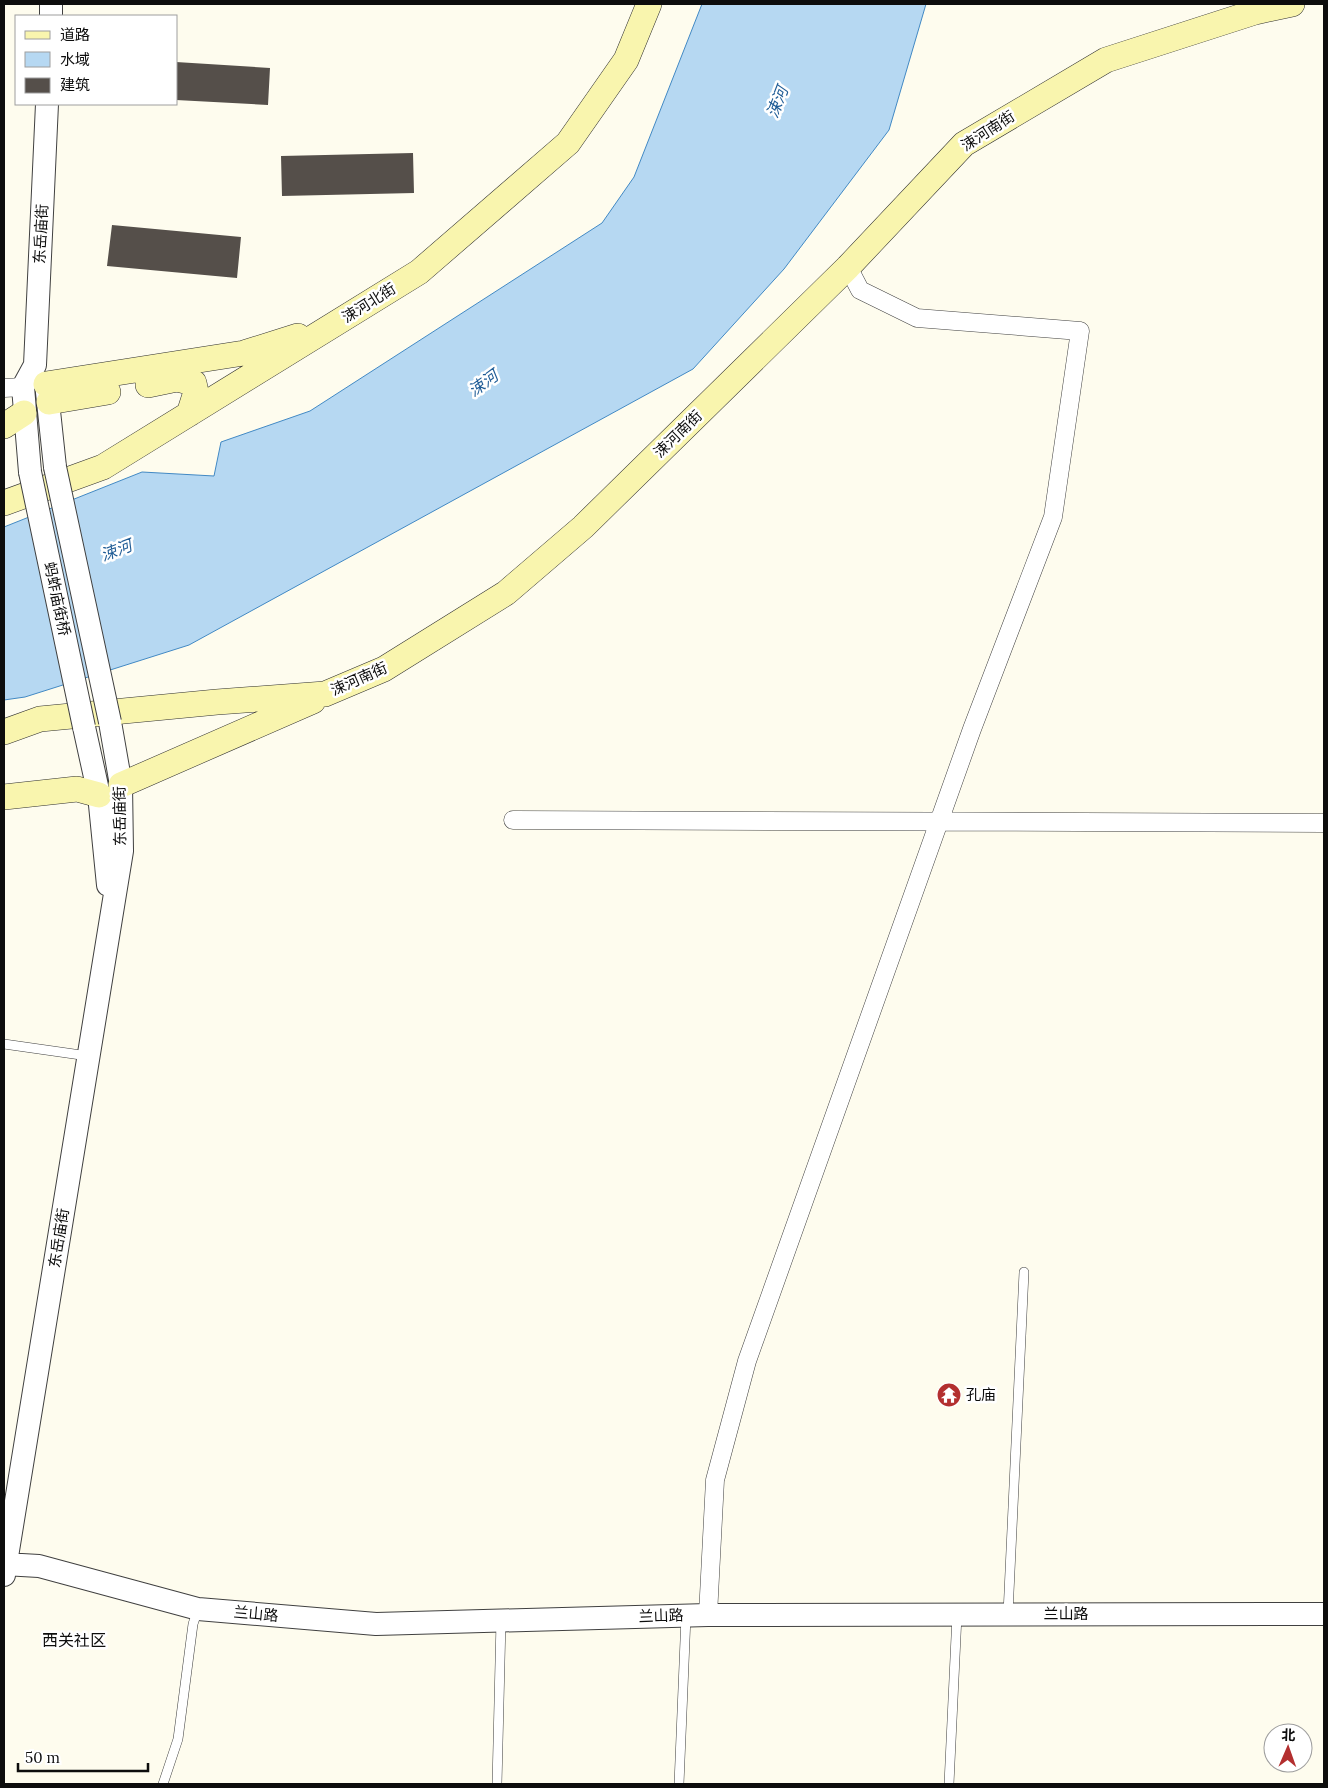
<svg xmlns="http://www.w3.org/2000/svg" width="1328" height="1788" viewBox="0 0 1328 1788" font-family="Lora,'Noto Sans SC',serif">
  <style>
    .water { fill: #b6d8f2; stroke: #4289c4 }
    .building { fill: #554f4a }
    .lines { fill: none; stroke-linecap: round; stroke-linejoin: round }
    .service-casing { stroke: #404040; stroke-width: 10 }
    .minor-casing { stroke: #404040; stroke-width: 19 }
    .tertiary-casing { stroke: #404040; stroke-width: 24 }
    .secondary-casing { stroke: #2f2f2f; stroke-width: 26 }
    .service { stroke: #fff; stroke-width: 9 }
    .minor { stroke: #fff; stroke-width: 18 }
    .tertiary { stroke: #fff; stroke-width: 22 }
    .secondary { stroke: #f9f5ae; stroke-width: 25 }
    .tertiary-bridge-casing { stroke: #404040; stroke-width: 24; stroke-linecap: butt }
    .tertiary-bridge { stroke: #fff; stroke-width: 22 }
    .labels { text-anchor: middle; stroke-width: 5; stroke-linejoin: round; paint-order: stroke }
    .street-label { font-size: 15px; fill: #0d0d0d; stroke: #fff }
    .poi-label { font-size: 15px; fill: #0d0d0d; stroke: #fff; text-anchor: start }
    .water-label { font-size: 16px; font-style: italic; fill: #1f5c96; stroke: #fff }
    .neighbourhood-label { font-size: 16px; fill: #0d0d0d; stroke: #fff }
  </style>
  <rect width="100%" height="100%" fill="#fefcee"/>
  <!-- water -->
  <path class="water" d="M702,4H926L889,130L784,269L693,369L189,645L25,697L4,700V527L142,472L214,476L221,442L310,411L602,223L634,177Z"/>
  <!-- building -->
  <path class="building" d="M176,62L270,68L268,105L176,100Z
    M413,153L414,193L282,196L281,156Z
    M112,225L241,237L237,278L107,266Z"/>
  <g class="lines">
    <defs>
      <path id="service" d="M4,1044L88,1056
        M1008,1614L1024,1272
        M163,1784L178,1739L193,1624L198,1609
        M497,1784L501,1621
        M679,1784L686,1616
        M949,1784L957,1615"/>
      <path id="minor" d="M4,388L23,387
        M513,820L1324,823
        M708,1615L715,1480L747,1361L972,729L1053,517L1080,331L917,318L860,290L848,267"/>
      <path id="tertiary" d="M51,16V4
        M46,383L55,467
        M30,472L23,387L35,365L47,104
        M84,727L99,795L108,885
        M4,1564L39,1566L198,1609L376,1624L708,1615L1324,1614
        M4,1575L122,851L121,785L110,722"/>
      <path id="secondary" d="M46,384L244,353L298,336
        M148,385L177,379L194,383L196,392L189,414
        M49,402L108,392
        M4,426L24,413
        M4,503L103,467L419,272L568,143L626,60L649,4
        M4,732L40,719L217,702L325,694L384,669L506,593L583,527L848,267L964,144L1106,60L1255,12L1292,4
        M121,785L313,701
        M4,797L77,789L99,795"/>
    </defs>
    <!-- service casing -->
    <use href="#service" class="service-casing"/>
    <!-- minor casing -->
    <use href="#minor" class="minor-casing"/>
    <!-- tertiary casing -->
    <use href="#tertiary" class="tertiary-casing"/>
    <!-- secondary casing -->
    <use href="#secondary" class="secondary-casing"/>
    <!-- service -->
    <use href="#service" class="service"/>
    <!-- minor -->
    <use href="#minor" class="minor"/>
    <!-- tertiary -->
    <use href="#tertiary" class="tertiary"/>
    <!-- secondary -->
    <use href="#secondary" class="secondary"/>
    <defs>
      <path id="tertiary-bridge" d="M55,467L110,722
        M30,472L84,727"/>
    </defs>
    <!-- tertiary-bridge casing -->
    <use href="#tertiary-bridge" class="tertiary-bridge-casing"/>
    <!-- tertiary-bridge -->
    <use href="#tertiary-bridge" class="tertiary-bridge"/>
  </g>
  <!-- icons -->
  <defs>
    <symbol id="temple-disc" viewBox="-11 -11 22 22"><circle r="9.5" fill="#b32f2f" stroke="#fff"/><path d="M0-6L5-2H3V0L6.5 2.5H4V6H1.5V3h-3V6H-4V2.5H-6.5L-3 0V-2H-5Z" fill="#fff"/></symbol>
  </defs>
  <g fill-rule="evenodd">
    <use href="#temple-disc" x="935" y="1381" width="28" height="28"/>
  </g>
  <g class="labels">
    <!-- street labels -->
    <g class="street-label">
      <text transform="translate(988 131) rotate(-33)" y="5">涑河南街</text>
      <text transform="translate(41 234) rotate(-87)" y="5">东岳庙街</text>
      <text transform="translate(369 303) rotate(-32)" y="5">涑河北街</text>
      <text transform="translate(678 434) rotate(-44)" y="5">涑河南街</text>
      <text transform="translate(57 599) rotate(78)" y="5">蚂蚱庙街桥</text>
      <text transform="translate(359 679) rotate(-24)" y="5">涑河南街</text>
      <text transform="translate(120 816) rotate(-91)" y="5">东岳庙街</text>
      <text transform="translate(59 1238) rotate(-81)" y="5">东岳庙街</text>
      <text transform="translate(256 1614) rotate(5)" y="5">兰山路</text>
      <text x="1066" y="1619">兰山路</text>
      <text transform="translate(661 1616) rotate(-2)" y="5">兰山路</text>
    </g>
    <!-- poi labels -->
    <g class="poi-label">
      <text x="966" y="1400">孔庙</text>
    </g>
    <!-- water labels -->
    <g class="water-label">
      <text transform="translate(777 102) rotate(-69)" y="6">涑河</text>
      <text transform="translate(483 383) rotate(-36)" y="6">涑河</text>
      <text transform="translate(116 550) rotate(-21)" y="6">涑河</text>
    </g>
    <!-- neighbourhood labels -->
    <g class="neighbourhood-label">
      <text x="74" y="1646">西关社区</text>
    </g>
  </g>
  <!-- border -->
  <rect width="1328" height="1788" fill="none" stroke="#0d0d0d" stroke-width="10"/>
  <!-- legend -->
  <rect x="15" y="15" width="162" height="90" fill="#ffffff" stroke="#9e9e9e"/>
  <rect x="25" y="31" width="25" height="8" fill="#f9f5ae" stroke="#9e9e9e"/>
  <text x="60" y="40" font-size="15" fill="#0d0d0d">道路</text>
  <rect x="25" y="52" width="25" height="15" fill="#b6d8f2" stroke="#9e9e9e"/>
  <text x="60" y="65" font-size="15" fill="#0d0d0d">水域</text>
  <rect x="25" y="78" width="25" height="15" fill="#554f4a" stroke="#9e9e9e"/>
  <text x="60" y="90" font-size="15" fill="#0d0d0d">建筑</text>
  <!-- north arrow -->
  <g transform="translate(1288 1748) rotate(2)"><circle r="24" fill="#ffffff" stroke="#9e9e9e"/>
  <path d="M0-4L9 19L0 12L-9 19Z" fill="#b32f2f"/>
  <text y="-8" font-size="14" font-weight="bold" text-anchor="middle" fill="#0d0d0d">北</text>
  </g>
  <!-- scale -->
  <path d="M18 1763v8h130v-8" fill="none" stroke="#0d0d0d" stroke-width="2.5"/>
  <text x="25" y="1763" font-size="15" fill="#0d0d0d" stroke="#ffffff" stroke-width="4" paint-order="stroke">50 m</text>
</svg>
